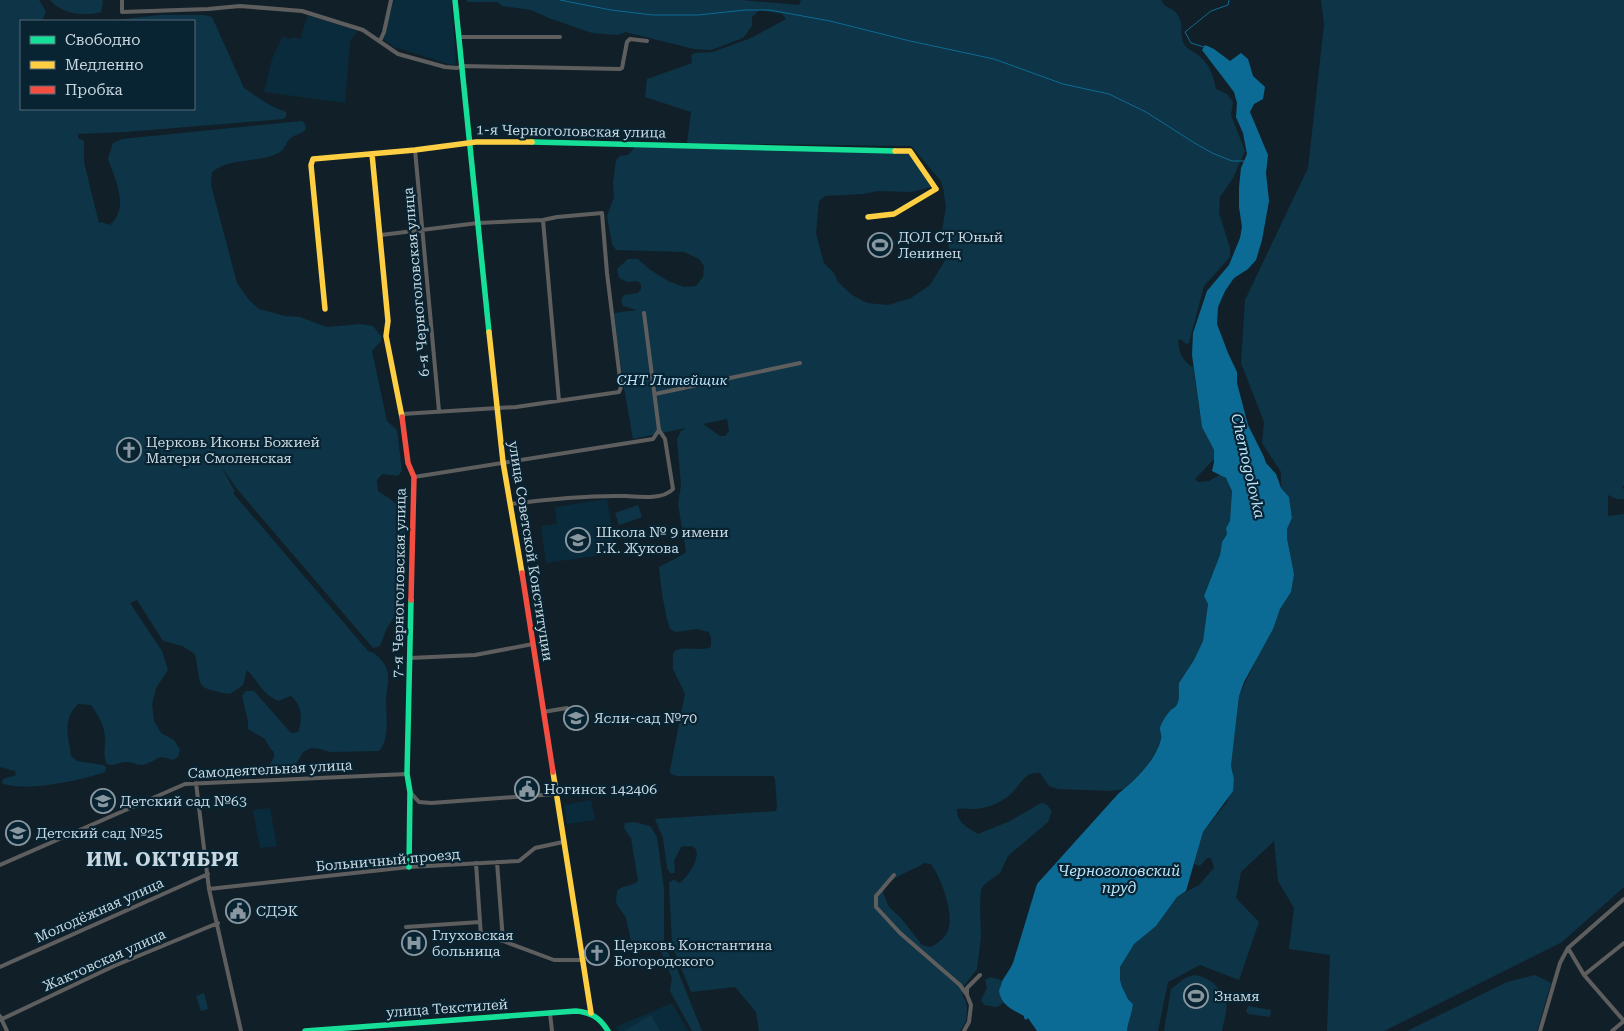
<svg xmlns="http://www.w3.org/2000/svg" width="1624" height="1031" viewBox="0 0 1624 1031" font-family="'Roboto Serif',serif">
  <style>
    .built { fill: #0a2b3c }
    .green { fill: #0e3447; fill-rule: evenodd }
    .water { fill: #0c6b94 }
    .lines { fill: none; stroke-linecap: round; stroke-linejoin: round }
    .stream { stroke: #0c6b94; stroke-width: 1 }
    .street { stroke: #5f5e5f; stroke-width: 4 }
    .fast { stroke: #16e098; stroke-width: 5.5 }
    .slow { stroke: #ffcf43; stroke-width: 5.5 }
    .jam { stroke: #f24e42; stroke-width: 5.5 }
    .labels { text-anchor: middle; stroke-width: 4.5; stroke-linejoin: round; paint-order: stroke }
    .street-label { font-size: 14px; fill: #c8d7e0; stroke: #082331 }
    .poi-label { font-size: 14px; fill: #c8d7e0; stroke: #082331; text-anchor: start }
    .park-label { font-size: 14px; font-style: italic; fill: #bbe4fd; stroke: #082331 }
    .water-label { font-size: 15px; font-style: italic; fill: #bae3fc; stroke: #082331 }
    .district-label { font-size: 19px; font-weight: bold; letter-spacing: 1px; fill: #c8d7e0; stroke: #082331 }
  </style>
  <rect width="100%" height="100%" fill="#112028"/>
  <!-- built -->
  <path class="built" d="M392,0H451L456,61L455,66L394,47L383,39Z
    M308,15L357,31L350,42L345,103L264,92L272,59L282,37L291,39L292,37L300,39Z
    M607,499L616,553L546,563L541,526L557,524L555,507Z
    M591,800L595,820L567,824L564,805Z
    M270,808L277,846L260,848L253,810Z
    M672,1003L688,1031H619L616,1027Z"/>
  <!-- green -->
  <path class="green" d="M0,0H39L46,11L42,21H21V109H194V21H79L115,20L160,15H204L212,17L244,88L271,106L286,112V117L283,119L126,132L78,134V138L84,141V162L99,223L101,222L110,225C130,208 115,179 108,159L113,143L122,139L302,121L305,124L306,129C301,134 297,134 292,137C286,141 285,149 280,152C259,164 230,157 212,172L211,185L237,283L249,300L259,309L285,316L300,317L327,327L361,324L373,326L381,336V341L372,351L387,421L397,430L402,471L398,476L382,474L377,480L378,491C390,499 402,505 406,521V574L404,588L400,607L386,630L380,646L373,648L237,489L221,466L235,492L233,493L368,651C379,654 386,664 388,674C389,683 386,693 386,702C386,717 390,739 379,751L330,752L320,749L311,748L303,752L292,771C282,774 275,774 270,764L274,757V752L270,748L265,739L248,729V721L242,696L246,691H254L291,733L298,732C303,720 302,705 291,696L278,701C261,693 259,682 247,670L243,685L230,694C193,688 202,686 195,654L182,646L163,641L137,600L130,603L162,651L168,670L156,688L152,704L154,721L161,733L174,740L180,750L178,757L173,760C158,754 159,759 146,764C138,767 134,762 127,762C117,761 119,767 107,764C102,754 106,748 105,737C104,724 98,715 91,705L78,704C62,720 68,735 71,756L77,761L103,765L106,767L105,772C82,780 24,793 2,783L3,779L16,775L15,771L0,767Z
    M50,0H102L103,2L101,12C83,17 62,14 50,0Z
    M466,0H740L799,5L801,0H1161C1165,9 1170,6 1176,13C1185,23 1179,32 1183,42C1185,48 1193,51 1198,55C1210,64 1213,75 1216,89L1227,94L1233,102L1231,115L1245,151L1233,178L1220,197L1219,213L1230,248V257L1204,286L1189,343L1186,344L1180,339L1178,340C1179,353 1182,361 1193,367L1202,427L1214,450V459L1195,479L1198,482L1209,481L1221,474L1229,482L1232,491L1230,521L1226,528L1227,534L1222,542L1220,555L1204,596L1208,603L1203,641L1194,660L1179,683L1180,693L1178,702L1176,706L1170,711L1162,723L1161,738L1157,749L1146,768L1124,789L1111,791L1058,789L1049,786L1040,773C1025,771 1021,784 1013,792C1003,802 987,809 973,809C967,809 963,808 957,809C956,822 968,828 978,834L1010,821L1041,803L1046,804L1052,811L1048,822L1008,856L1000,873L986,883L981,889L980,903L981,937L977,969L963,987L962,994L966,1002L967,1010L966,1021L960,1031H759L756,1012L735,987L691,992L672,945L669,882L674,880L680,883C691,875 711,840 681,847L674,861L675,873H670L667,868L663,838L655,819L776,811L777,807L775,779L773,776H677L671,774L670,770L685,694L673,669V654L676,650C689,646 699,652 711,647V638L709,632L697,629L675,632L670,629C664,610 661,588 659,567L684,554L686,551L678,504L681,485L677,439L681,431L686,428L633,439L623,382L614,313L637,310L623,306L621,301L624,295L638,293L641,289V284L637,281L628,282L619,278L617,269L628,259H638L649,269L668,281L684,287L696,286L703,277L704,266L699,259L684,252L616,250L612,244L607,216L614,197L613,184L616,160L620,156L628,155L635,147L909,153L931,187L912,192L878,191L863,194L825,196L819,201L816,233L824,263L834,273L838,282L852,295L867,303L888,305L911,298L930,285L946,259L949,247L942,231L946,207L943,188L941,181L911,146L687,143L691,112L645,97L647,79L692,63L691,55L695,53L713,52L751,38L786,19L782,14L759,10L752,17V26L743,38L711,50L694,49L625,32L618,35L592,33L549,18L531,10L502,6L497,2H468ZM727,419L729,431L725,436H720L703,424ZM924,863L931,864C941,878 953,910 949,927C947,937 939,942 931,947L922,945L901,918L889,907L883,893C890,875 909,873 924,863Z
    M1321,0H1624V486H1622L1624,490V499H1617L1608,495V516L1624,514V887L1562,942L1384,1031H1327L1330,955L1289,949L1294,908L1278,881L1274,841L1241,872L1236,898L1259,922L1239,980L1200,965L1168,982L1158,1031H1127C1128,1021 1132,1014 1133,1004L1124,993L1120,980V967L1130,948L1142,936L1156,926L1177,897L1199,885L1214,868L1211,858H1207L1200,866L1194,864L1203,832L1227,802L1234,779L1231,766L1239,696L1280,609L1291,592L1294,574L1287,538V529L1292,518L1289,497L1281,488V472L1262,443L1264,422L1241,363L1245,300L1308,168L1324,25Z
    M887,232L895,244L875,259L866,246Z
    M638,505L642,517L619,525L615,513Z
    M634,822L650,826L657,837L664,889V941C654,949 641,948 631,941L626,918L616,903L617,891C624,884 632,887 638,881L631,838L624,828L625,823Z
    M666,949L677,969L702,1031H692L670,991L672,978L661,951Z
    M1194,975C1210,977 1221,987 1226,1003C1228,1010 1223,1023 1222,1031H1164L1171,989L1185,978Z
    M1535,975L1551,983L1537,1031H1407L1507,982Z
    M991,977L1003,981L1000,997L1003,1003L997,1007L984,1005L981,1000L987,988L985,980Z
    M204,993L208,1009L201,1011L196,996Z
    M1248,1006L1271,1010L1270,1017L1248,1014L1246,1011Z
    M651,1015L660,1031H624Z"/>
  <!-- water -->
  <path class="water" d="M1205,45L1214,49L1230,61L1241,53L1248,59L1253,76L1265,87L1263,99L1254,104L1250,112L1268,155L1266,173L1269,201L1262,240L1256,260L1248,269L1234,278L1225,291L1218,307L1217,324L1228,353L1237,372V383L1248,425L1264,457L1266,463L1276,474L1281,488L1289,497L1292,518L1287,529V538L1294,574L1291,592L1280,609L1273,629L1244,682L1239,696L1231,766L1234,779L1233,791L1203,832L1186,891L1177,897L1156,926L1134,944L1120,967V980L1122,987L1128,999L1133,1004C1132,1014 1128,1021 1127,1031H1037L1028,1018L1026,1020L1024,1018V1016C1012,1009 1000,1005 999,990C1002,985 1001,982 1004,978C1007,973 1010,969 1013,963L1037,884L1118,794C1135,780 1155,762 1161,739C1162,736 1160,732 1160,728C1161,723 1167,714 1170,711C1171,709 1175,708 1176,706C1181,699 1178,690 1179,683L1194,660L1203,641L1208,604L1204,596L1220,555L1222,542L1227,534L1226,528L1230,521L1232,491L1226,478L1212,471L1214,462V450L1202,427L1192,355L1193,333L1207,291L1229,265L1240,238L1242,227L1239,207V187L1241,168L1247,154L1243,133L1236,117L1237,103L1234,92L1202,50Z"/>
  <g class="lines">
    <!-- stream -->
    <path class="stream" d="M560,0L611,10L653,15H698L745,10H770L830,21L910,41L994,59L1063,84L1109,94L1146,112L1193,142L1212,153L1232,161H1244
      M1204,47L1191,43L1185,32L1211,11L1228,5L1229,0"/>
    <!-- street -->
    <path class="street" d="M122,0V12L208,9L240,6L302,11L363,30L398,54L445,67L457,68L462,66L620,69L622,68L627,42L630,39L647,41
      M459,37H560
      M380,41L384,32L391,0
      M415,150L439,411
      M543,220L559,401
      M381,235L478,223L543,220L557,217L602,213L607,273L621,387L619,392L516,407L402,414
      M655,394L800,363
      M414,477L653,439L659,430
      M510,504C549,499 586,495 625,496C639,497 663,500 673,489L665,439L659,430L644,313
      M410,658L475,655L533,644
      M543,712L567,708
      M196,783L209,889L241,1031
      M410,792L419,802L431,803L556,794
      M497,862L503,941L554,960H582
      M0,865L185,784L407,774
      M894,875L876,896V907L900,933L960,985L967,995
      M209,889L409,867L519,861L535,848L563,842
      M480,922L481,936L503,941
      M406,927L480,922L476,863
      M1568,948L1584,975L1624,1021
      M0,967L208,874
      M1584,975L1624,943
      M550,1013L552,1031
      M0,1016L7,1031
      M0,1020L114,966L218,923
      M964,1031L969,1022L971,1005L967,995V988L980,975
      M1540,1031L1560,963L1568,948L1624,899
      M1612,1031L1624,1021"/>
    <!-- fast -->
    <path class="fast" d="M455,0L489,332
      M532,142L895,151
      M409,867L410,792L407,774L411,600
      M305,1031L576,1011C591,1012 600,1018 608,1031"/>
    <!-- slow -->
    <path class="slow" d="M372,154L388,321L386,336L402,417
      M868,217L894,214L936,189L910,151H895
      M325,309L311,165L313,159L415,150L476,142H532
      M489,332L503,462L522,573
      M553,772L591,1013"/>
    <!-- jam -->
    <path class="jam" d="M402,417L408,463L414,477L411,600
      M522,573L553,772"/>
  </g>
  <!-- icons -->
  <defs>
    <symbol id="stadium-ring" viewBox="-11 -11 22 22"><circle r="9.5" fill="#082331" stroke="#8897a0" stroke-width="1.5"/><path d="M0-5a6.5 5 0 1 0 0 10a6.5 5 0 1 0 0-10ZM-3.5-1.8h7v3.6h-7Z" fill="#8897a0"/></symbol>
    <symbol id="church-ring" viewBox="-11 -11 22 22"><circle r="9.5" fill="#082331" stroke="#8897a0" stroke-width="1.5"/><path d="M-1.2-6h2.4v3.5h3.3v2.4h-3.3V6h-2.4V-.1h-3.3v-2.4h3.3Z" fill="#8897a0"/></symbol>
    <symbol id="school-ring" viewBox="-11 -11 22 22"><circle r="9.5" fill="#082331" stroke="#8897a0" stroke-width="1.5"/><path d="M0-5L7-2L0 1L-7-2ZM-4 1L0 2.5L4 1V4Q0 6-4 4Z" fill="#8897a0"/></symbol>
    <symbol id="civic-ring" viewBox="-11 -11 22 22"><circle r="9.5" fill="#082331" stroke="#8897a0" stroke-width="1.5"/><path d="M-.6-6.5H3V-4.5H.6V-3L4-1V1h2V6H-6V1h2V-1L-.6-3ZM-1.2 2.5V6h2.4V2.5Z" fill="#8897a0"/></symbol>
    <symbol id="hospital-ring" viewBox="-11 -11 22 22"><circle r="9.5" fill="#082331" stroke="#8897a0" stroke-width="1.5"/><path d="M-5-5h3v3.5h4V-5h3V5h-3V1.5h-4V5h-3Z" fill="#8897a0"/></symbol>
  </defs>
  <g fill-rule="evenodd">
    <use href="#stadium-ring" x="866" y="231" width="28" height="28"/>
    <use href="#church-ring" x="115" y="436" width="28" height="28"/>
    <use href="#school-ring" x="564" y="526" width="28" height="28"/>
    <use href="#school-ring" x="562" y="704" width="28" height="28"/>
    <use href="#civic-ring" x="513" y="775" width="28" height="28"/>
    <use href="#school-ring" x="89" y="787" width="28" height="28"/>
    <use href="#school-ring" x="4" y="819" width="28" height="28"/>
    <use href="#civic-ring" x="224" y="897" width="28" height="28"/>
    <use href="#hospital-ring" x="400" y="929" width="28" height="28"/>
    <use href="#church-ring" x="583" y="939" width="28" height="28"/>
    <use href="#stadium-ring" x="1182" y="982" width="28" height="28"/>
  </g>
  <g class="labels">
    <!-- street labels -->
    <g class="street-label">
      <text transform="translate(571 131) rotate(1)" y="5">1-я Черноголовская улица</text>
      <text transform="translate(416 282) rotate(-95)" y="5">6-я Черноголовская улица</text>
      <text transform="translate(531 551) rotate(81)" y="5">улица Советской Конституции</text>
      <text transform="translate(399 583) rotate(-89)" y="5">7-я Черноголовская улица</text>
      <text transform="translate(270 769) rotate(-3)" y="5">Самодеятельная улица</text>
      <text transform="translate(388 860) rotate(-5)" y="5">Больничный проезд</text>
      <text transform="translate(99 910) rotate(-24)" y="5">Молодёжная улица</text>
      <text transform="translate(104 960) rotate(-24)" y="5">Жактовская улица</text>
      <text transform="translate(447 1008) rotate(-4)" y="5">улица Текстилей</text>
    </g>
    <!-- poi labels -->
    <g class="poi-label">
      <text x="898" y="242">ДОЛ СТ Юный<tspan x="898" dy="16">Ленинец</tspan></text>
      <text x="146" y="447">Церковь Иконы Божией<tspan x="146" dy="16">Матери Смоленская</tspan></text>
      <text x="596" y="537">Школа № 9 имени<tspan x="596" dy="16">Г.К. Жукова</tspan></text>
      <text x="594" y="723">Ясли-сад №70</text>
      <text x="544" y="794">Ногинск 142406</text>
      <text x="120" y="806">Детский сад №63</text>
      <text x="36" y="838">Детский сад №25</text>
      <text x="256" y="916">СДЭК</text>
      <text x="432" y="940">Глуховская<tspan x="432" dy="16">больница</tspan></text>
      <text x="614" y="950">Церковь Константина<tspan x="614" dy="16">Богородского</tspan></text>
      <text x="1214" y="1001">Знамя</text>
    </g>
    <!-- park labels -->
    <g class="park-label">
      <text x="672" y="385">СНТ Литейщик</text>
    </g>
    <!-- water labels -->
    <g class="water-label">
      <text transform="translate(1248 466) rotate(77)" y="5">Chernogolovka</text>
      <text x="1119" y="876">Черноголовский<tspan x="1119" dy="17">пруд</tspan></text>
    </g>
    <!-- district labels -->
    <g class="district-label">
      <text x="163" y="866">ИМ. ОКТЯБРЯ</text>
    </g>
  </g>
  <!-- legend -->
  <rect x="20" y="20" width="175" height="90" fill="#082331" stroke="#556b77"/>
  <rect x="30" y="36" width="25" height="8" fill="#16e098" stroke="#556b77"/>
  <text x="65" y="45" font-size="15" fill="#c8d7e0">Свободно</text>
  <rect x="30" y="61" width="25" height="8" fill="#ffcf43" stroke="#556b77"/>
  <text x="65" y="70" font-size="15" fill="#c8d7e0">Медленно</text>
  <rect x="30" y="86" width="25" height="8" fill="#f24e42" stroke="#556b77"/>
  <text x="65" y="95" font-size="15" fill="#c8d7e0">Пробка</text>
</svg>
